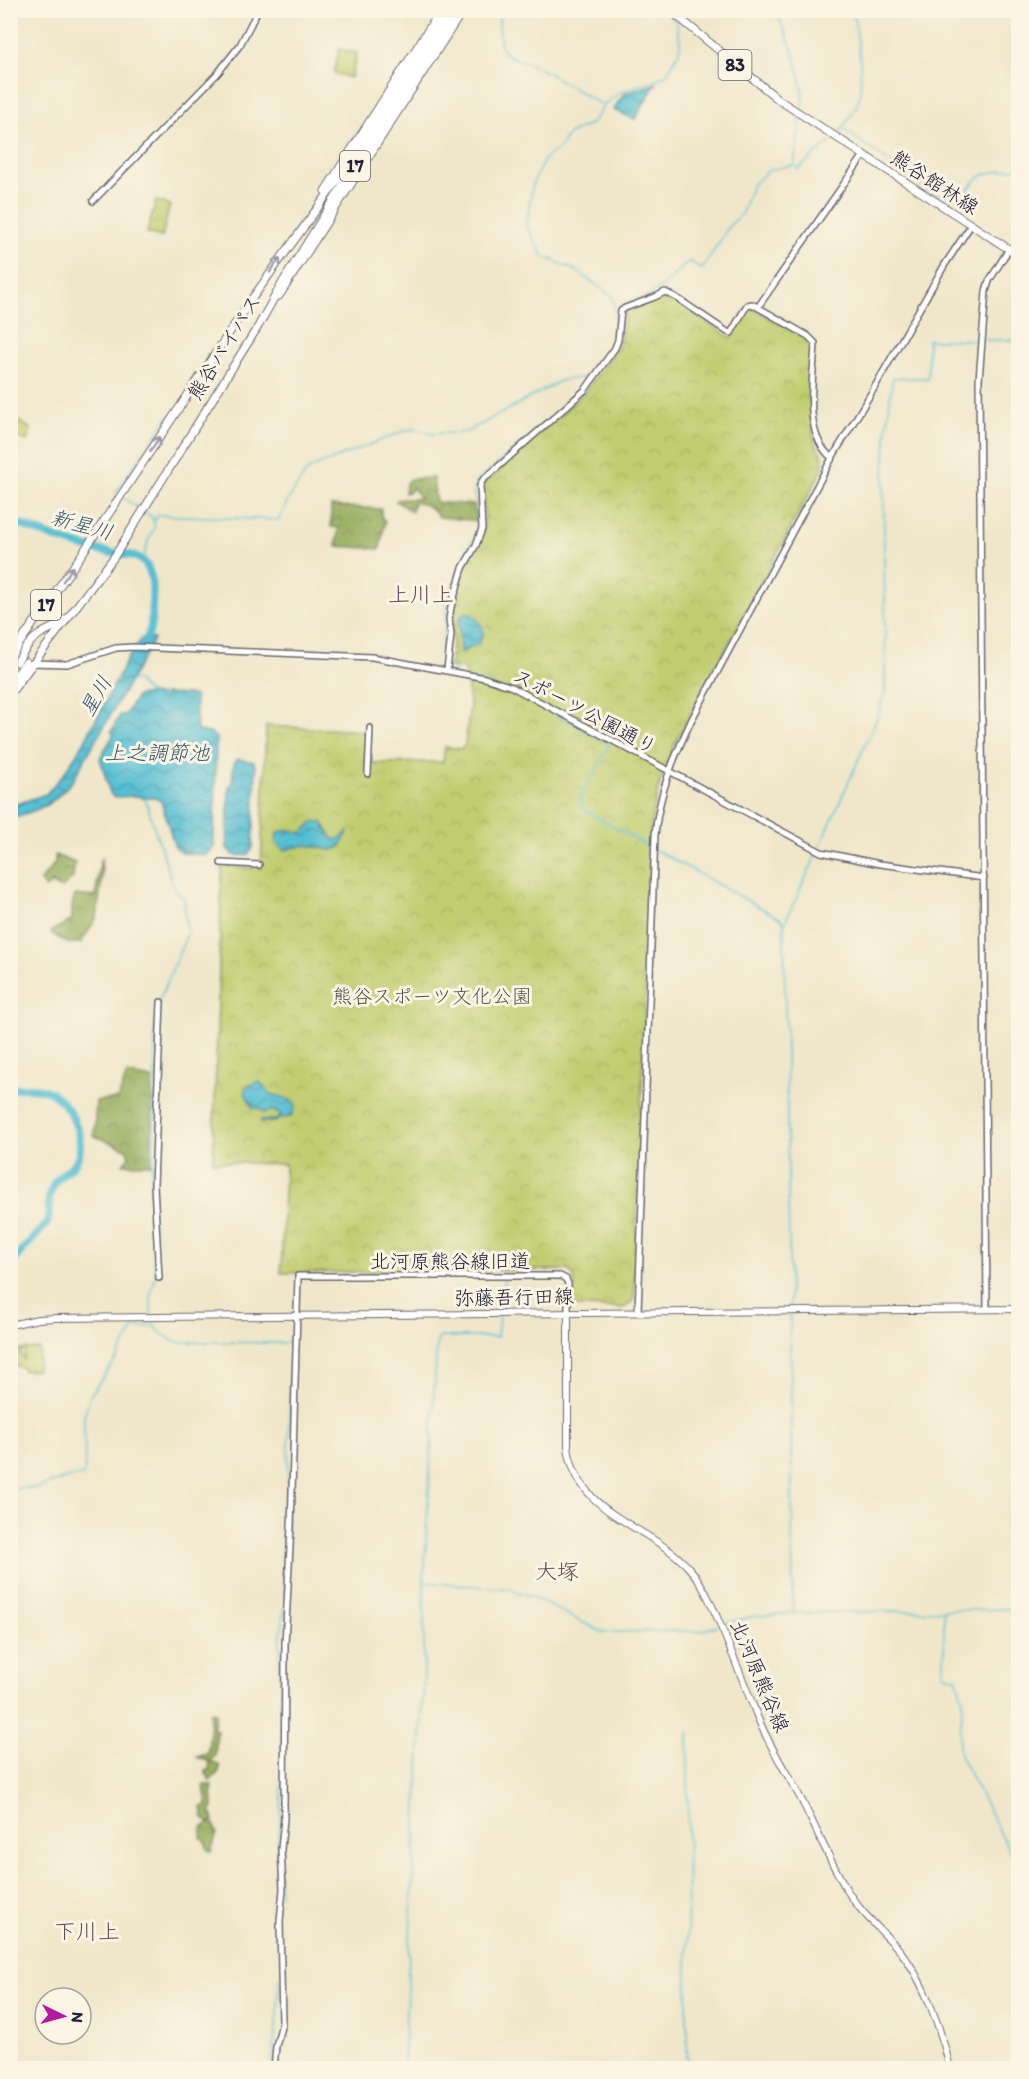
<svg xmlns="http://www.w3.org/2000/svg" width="1029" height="2079" viewBox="0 0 1029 2079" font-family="Itim,'Klee One',sans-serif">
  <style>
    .green { fill: #c0cd6f; stroke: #717855; stroke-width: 1.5 }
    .forest { fill: url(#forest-crowns); stroke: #5d694e; stroke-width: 1.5 }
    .park { fill: url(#park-crowns); stroke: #717855; stroke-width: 1.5 }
    .water { fill: url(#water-waves); stroke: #3c7087; stroke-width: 1.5 }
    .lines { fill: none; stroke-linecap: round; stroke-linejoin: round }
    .stream { stroke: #56bfd3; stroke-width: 1.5 }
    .river { stroke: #56bfd3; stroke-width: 8 }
    .tertiary-casing { stroke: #6a676d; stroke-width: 8 }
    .secondary-casing { stroke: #6a676d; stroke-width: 8 }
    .primary-casing { stroke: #6a676d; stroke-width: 9 }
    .trunk-casing { stroke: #6a676d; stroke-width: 9 }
    .tertiary { stroke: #fff; stroke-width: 5 }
    .secondary { stroke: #fff; stroke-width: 6 }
    .primary { stroke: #fff; stroke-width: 7 }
    .trunk { stroke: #fff; stroke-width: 7 }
    .oneway { stroke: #9c9ca7 }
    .labels { text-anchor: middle; stroke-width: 6; stroke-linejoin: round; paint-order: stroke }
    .shield { fill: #fcf5e5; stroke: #63616e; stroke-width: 1.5 }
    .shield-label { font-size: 18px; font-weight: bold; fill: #22223b }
    .street-label { font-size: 20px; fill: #22223b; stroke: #fcf5e5 }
    .park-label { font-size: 20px; fill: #51554b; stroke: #fcf5e5 }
    .water-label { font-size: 21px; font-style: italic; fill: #345970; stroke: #fcf5e5 }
    .quarter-label { font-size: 22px; fill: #674952; stroke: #fcf5e5 }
  </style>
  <defs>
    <pattern id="forest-crowns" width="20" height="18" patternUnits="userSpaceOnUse" patternTransform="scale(1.5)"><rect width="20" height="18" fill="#98b062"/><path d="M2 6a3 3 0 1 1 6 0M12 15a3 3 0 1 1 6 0" fill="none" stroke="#7c8f52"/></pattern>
    <pattern id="park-crowns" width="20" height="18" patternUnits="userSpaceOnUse" patternTransform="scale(1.5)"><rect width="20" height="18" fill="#c0cd6f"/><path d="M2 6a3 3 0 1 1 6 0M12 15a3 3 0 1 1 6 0" fill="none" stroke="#a5b061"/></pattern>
    <pattern id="water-waves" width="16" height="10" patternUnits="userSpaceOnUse" patternTransform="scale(1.5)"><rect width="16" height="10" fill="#56bfd3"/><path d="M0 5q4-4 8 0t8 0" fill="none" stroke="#479bac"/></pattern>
  </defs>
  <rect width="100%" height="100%" fill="#fcf5e5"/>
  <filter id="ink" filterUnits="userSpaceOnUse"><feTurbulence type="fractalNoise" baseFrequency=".0167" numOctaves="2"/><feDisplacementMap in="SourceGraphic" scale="12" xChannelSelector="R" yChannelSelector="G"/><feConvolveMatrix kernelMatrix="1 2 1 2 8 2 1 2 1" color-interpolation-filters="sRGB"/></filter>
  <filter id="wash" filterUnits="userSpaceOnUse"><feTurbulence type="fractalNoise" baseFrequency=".008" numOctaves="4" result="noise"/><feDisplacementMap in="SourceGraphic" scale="24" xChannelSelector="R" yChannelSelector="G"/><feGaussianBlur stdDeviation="1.35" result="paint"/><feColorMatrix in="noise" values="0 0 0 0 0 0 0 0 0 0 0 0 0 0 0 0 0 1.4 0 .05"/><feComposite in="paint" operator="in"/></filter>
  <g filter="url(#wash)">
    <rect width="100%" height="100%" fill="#f0e7ca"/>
    <!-- green -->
    <path class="green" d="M25,1349H38L40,1352L37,1370L23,1371V1367L11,1365V1350H23L20,1354L24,1359Z"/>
    <!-- forest -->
    <path class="forest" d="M433,478L436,502L474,505L477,521L439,517C431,507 427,503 413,503L412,512L396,501C404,497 411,501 420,498L413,487L411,491L405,493L406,483L410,479Z
      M331,506L381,509V516L385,522L380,549L336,546L339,528L331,527Z
      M55,855L75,863L73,878L62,888L56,887L53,883L46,888L40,881L55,863Z
      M101,857L102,877L97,917L81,943H68L52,934V931L72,920V906L75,895L95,897Z
      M127,1074L152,1079V1164H123L129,1157L127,1149L94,1136L96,1101L118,1099Z
      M210,1712L216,1713L213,1729L217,1730L215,1756L210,1761L219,1764V1772L210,1781L205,1771L210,1769L208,1761L197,1757L207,1754C210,1744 210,1724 210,1712Z
      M204,1785H212L213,1807L210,1813L213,1816V1821L209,1823L214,1824L217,1833L211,1852L207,1849L206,1843L201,1837L202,1828L209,1823L204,1819L202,1807L207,1805Z"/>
    <!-- park -->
    <path class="park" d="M339,49L357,53L351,78L334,73Z
      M156,201L170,205L162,237L147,233Z
      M665,294L731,338L749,306L811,341L813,345L809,387L814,441L823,457V468L674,745L661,779L652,816L634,1300L624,1308L575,1307L572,1305C572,1293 580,1277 568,1270L281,1273L285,1164L213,1162L222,866L261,868L266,726L368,731L367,763L443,762L445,747L461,749L465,745L470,705L465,669L450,666L453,639L452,615L465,567L484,529L485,517L481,490L482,486L584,393L618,347L626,310L659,298Z
      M14,418L31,429L27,441L11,435V423Z"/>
    <!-- water -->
    <path class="water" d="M656,83L635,119L613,110L624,94Z
      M466,612C476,617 481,622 484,633L478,645L472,646L462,653L460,651L459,619Z
      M142,638L154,639L73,780C50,807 44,808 11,818V806L46,794L63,775L82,746L128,658Z
      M151,694L164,696V694L192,695L195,697L197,731L210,733L216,738L214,847L206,855L183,853L175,847L161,801L155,798H142L139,796L113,797L110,793L100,758L114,734L111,732L120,715H125L137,696Z
      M237,759L254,762L256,769L253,847C249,857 244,856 233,855L227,848L229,786L232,784L234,763Z
      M313,822H322L332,838L337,840L348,832L341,846L337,849L331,850L306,845L284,850L277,844L276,838L278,832L288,830L302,833Z
      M259,1081L270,1094C279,1096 290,1098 296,1105L291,1117L281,1118L275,1122H261V1120H276L281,1115L273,1110L264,1113L259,1108H253L245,1093L246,1087Z"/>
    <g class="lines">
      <!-- stream -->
      <path class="stream" d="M498,10C501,23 497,42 503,51C508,58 521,60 528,63C555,74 577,93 603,105
        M775,10C789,38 807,81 802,113
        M843,129L930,191L958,208C976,172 980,174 1018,168
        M838,134C845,125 854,114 858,102C865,76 857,37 853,10
        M794,165L801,117
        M617,311C623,301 636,300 647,296C663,289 676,273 689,261L702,269L730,225L741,215L752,185L769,170L794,165L798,169L835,138
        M985,340H1018
        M566,404L579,390L612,342C617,327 616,312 613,297L577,271L543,256L526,225L533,183L545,158L560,147L569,134L592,123L604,105L619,93L666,75L679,52L680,42L676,21L670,16
        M118,494L116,492L170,415
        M122,497L140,509
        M154,521L158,515L279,520L288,500L307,471L316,466L404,431L416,429L432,434L467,432L562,380L586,377
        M143,562L148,541L155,526L152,517L144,512
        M445,663L443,662L446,611L458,569L478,529L479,513L474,494L476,483L560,409
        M449,666L458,671
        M470,678L515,694L610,744L580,798L583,809L651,848
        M131,680L137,681L150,694
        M145,799L175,891L184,898L187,934L158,1004L155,1025V1088
        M819,849L877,718L885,692C888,587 876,482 893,378H928V340H980
        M656,850L781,919L784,923
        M790,1309L784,924L817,853
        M500,1312L504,1280
        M790,1314L793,1613
        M151,1315V1292L156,1275L151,1193L155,1093
        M152,1319C154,1331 166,1336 175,1342L291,1343L285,1596
        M10,1488H36L70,1477L83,1476L85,1469L84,1416L88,1403L91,1394L117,1358L134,1328L152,1326
        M425,1582L510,1589L532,1597L602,1632L700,1631L718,1626
        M944,1611V1675L956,1677L963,1700L959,1746L960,1755L1018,1867
        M723,1624L750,1617L793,1613L1018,1609
        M282,1755L280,1642L284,1610
        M280,1895L277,1843L281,1823L282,1771
        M271,2068L278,2014L279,1978
        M403,2068L424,1674V1580L437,1341L440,1337H497L499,1317
        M687,2068L688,1732"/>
      <!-- river -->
      <path class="river" d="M10,521C44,533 77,548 112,553C122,554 135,554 143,561C154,572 153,591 152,605C152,620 152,632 143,644
        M10,1088C23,1089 35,1086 47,1091C68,1099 89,1140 76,1161C71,1170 59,1174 54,1184C44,1201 52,1210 47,1223L10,1264"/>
    </g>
  </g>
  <g filter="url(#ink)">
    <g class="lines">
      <defs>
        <path id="tertiary" d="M93,201L217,74L240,45L258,10
          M758,307L864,155
          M31,663L67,664L116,648L133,647L372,657L485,678L512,687L821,852L880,864L984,878
          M447,670L451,635L449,619L451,607L463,568L476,545L482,529L480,486L482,481L585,390L615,348L618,340L621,311L625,308L655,297L665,292L677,298L729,333H731L747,305L752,304L808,336L815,343C814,378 801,433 832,458
          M368,774L370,728
          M221,863L259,865
          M159,1278L154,1185L161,1002
          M987,1309L979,380L986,291L989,281L1009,249
          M638,1312L655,835C659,792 674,757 692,719L832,458L873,390L944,266L971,225
          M274,2068L276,2046L282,2023L280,1921L283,1889L281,1849L284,1819L285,1644L291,1527L298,1276H560L566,1279L568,1284V1312"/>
        <path id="secondary" d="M568,1312V1447C577,1516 649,1524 689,1568C706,1587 715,1613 725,1636C736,1663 747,1690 757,1716C769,1746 787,1773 802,1801C817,1830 830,1862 847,1890C861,1914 883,1931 901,1952C924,1981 942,2032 950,2068
          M10,1325L38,1319L55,1318L1018,1309"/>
        <path id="primary" d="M670,10L779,100L1018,255"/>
        <path id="trunk" d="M325,191L441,10
          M279,296L463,10
          M10,657L82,554L251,300L348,166L449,10
          M17,662C23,652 29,641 39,635C47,629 56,628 63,620
          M10,683L26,662
          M10,694L114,557L259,325L284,280L343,185L456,10"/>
      </defs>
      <!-- tertiary casing -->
      <use href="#tertiary" class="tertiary-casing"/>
      <!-- secondary casing -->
      <use href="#secondary" class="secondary-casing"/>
      <!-- primary casing -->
      <use href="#primary" class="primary-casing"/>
      <!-- trunk casing -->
      <use href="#trunk" class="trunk-casing"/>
      <!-- tertiary -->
      <use href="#tertiary" class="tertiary"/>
      <!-- secondary -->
      <use href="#secondary" class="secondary"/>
      <!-- primary -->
      <use href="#primary" class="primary"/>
      <!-- trunk -->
      <use href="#trunk" class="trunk"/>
    </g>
    <!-- one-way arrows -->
    <defs><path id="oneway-shaft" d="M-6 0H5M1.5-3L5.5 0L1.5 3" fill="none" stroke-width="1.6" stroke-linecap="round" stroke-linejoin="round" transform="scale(1.5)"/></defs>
    <g class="oneway">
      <use href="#oneway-shaft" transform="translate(275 265) rotate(-55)"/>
      <use href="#oneway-shaft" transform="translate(155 444) rotate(-56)"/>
      <use href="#oneway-shaft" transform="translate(68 574) rotate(-55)"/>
    </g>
  </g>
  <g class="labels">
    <!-- shield labels -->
    <g class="shield">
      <rect x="718.5" y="50" width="33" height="30" rx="4.5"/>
      <rect x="340" y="151" width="30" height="30" rx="4.5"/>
      <rect x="31" y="590" width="30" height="30" rx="4.5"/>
    </g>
    <g class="shield-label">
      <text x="735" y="71">83</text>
      <text x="355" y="172">17</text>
      <text x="46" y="611">17</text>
    </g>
    <!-- street labels -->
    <g class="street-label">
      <text transform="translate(935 182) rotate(33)" y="7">熊谷館林線</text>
      <text transform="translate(224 347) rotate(-58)" y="7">熊谷バイパス</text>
      <text transform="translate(585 711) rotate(28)" y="7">スポーツ公園通り</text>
      <text x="450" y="1268">北河原熊谷線旧道</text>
      <text transform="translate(514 1297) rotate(-1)" y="7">弥藤吾行田線</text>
      <text transform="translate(760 1676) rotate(67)" y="7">北河原熊谷線</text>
    </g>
    <!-- park labels -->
    <g class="park-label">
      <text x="432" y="1003">熊谷スポーツ文化公園</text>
    </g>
    <!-- water labels -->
    <g class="water-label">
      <text transform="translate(82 525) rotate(16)" y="7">新星川</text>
      <text transform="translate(96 696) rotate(-60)" y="7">星川</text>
      <text x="157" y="760">上之調節池</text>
    </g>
    <!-- quarter labels -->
    <g class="quarter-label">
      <text x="421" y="602">上川上</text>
      <text x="557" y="1579">大塚</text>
      <text x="87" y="1939">下川上</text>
    </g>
  </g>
  <!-- margin -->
  <rect width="1029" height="2079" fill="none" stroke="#fcf5e5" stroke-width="36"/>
  <!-- north arrow -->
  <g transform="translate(63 2016) rotate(95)"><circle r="28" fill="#fcf5e5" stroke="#a5a1a1" stroke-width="1.5"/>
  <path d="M0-4.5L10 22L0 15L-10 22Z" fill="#b5179e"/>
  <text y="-9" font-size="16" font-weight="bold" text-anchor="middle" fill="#22223b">N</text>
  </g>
</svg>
